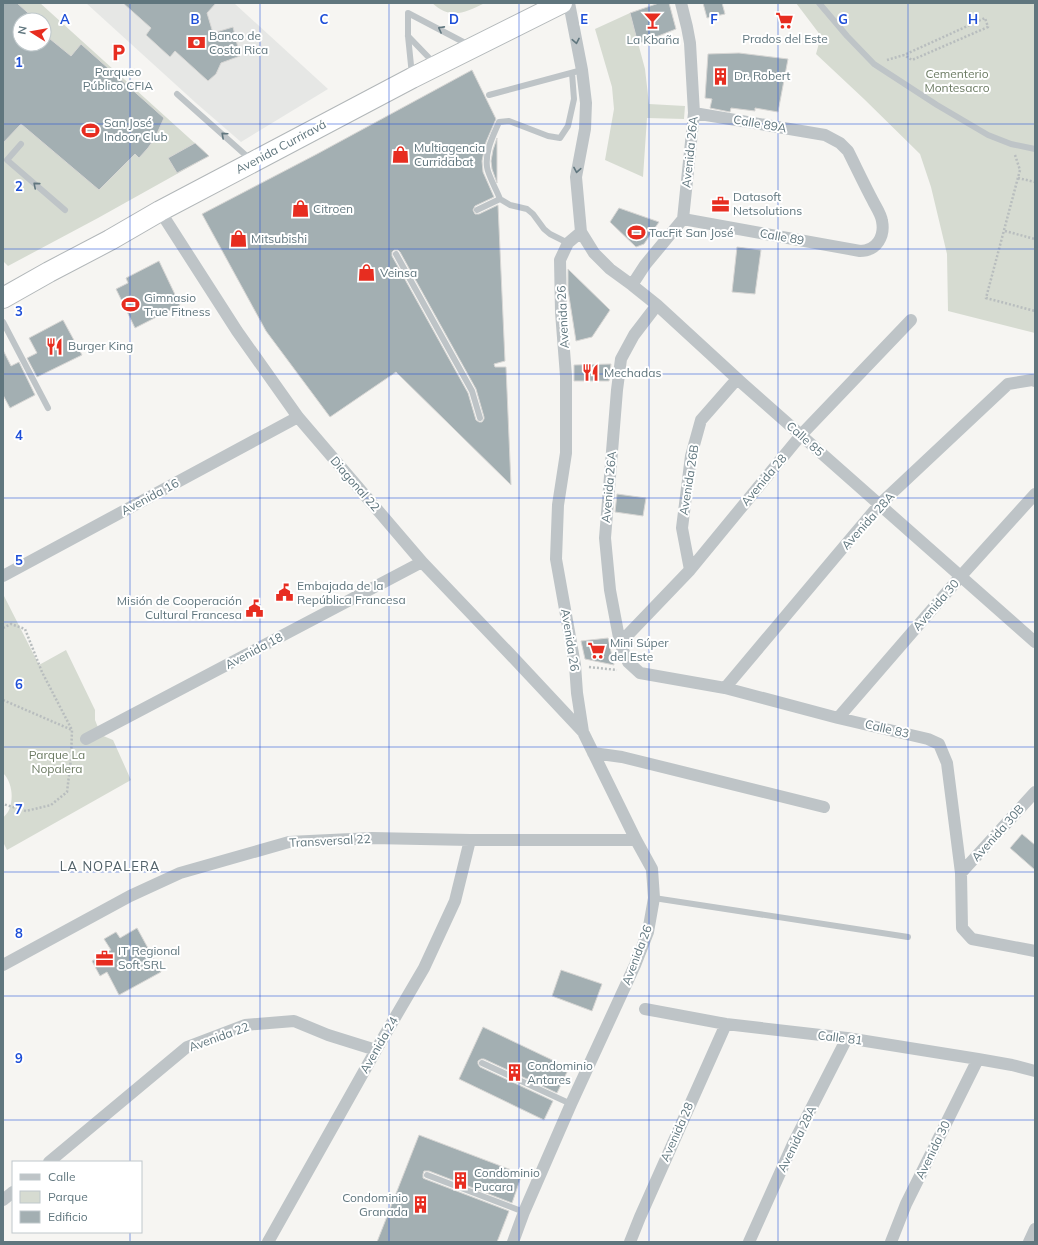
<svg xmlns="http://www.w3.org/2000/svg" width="1038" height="1245" viewBox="0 0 1038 1245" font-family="Mulish,sans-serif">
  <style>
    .built { fill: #e6e7e5 }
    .green { fill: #d6dbd1; fill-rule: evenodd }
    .building { fill: #a3afb2; stroke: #d7d6d4; fill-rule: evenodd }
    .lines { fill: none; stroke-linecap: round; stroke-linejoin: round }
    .trunk-casing { stroke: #b2b7b9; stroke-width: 22 }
    .path { stroke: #b8bdbe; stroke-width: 2.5; stroke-dasharray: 2 2; stroke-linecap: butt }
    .service { stroke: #bec4c7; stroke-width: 6 }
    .minor { stroke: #bec4c7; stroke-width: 12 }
    .trunk { stroke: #fff; stroke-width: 20 }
    .oneway { stroke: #60767e }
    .grid { fill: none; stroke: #1d4ed8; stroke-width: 1; stroke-opacity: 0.55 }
    .labels { text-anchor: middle; stroke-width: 4; stroke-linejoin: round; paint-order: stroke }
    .poi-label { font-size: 12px; fill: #60767e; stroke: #fff; text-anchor: start }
    .park-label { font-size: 12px; fill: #6c7b63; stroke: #fff }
    .street-label { font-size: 12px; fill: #60767e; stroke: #fff }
    .neighbourhood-label { font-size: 13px; letter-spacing: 1px; fill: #526269; stroke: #fff }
    .grid-label { font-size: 13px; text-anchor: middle; font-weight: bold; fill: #1d4ed8; stroke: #fff; stroke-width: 4; stroke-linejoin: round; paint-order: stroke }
  </style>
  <rect width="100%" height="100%" fill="#f6f5f2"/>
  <!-- built -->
  <path class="built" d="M86,3H234L328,89L241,142L196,103Z"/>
  <!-- green -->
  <path class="green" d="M3,3H40L209,156L98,218L8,266L4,262L3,263ZM20,20H44V44H20Z
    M432,3H485C464,13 451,20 432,3Z
    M796,3H1035V333L948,311L947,254L931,187L920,154L864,99L816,54L821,36Z
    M630,13L645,69L649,104L685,106L684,119L647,118L643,177L605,160L614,109L612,87L595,29Z
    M4,596L39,665L66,650L95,710V720L101,735L113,740L131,780L7,850L3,842V818C5,815 8,813 9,810C14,798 12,782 3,773V597Z"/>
  <!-- building -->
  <path class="building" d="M3,3H17L36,20H20V44H44V34L71,56L81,44L164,118L155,138L148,148L139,158L135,154L99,190L21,124L3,143Z
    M123,3H216L207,13L213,33L233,27L240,56L221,63L216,74L208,81L175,51L170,57L146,35L151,28Z
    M659,3H669L676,29L638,44L630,13Z
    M703,3H722L725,14L707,18Z
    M739,53L788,59L778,112L755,108V111L731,108L730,112L710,108L712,99L705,98L708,54Z
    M472,70L496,119L486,142L482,161L483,172L494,197L475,206L473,210L475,214H479L498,205L505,361L494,364L495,367H506L511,485L396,372L330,417L266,331L202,214L317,154ZM394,250H398L400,252L476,389L484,417V419L482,422H479L476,420L468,393L392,256V252Z
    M497,138V183L492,169L491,161L493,150Z
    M195,143L209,156L177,173L168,158Z
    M619,208L659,222L644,244L636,247L610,222Z
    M737,247L761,250L755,294L732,292Z
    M159,261L180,305L135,328L116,289L128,283L126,278Z
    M568,269L610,310L592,337L576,341L568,290Z
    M63,320L82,355L37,377L27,358L37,353L29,338Z
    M3,350L11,366L19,362L35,395L10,408L3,395Z
    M611,364L609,381H574V365Z
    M617,494L646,498L643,516L615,512Z
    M608,638L614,665L585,659L581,641Z
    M1022,834L1035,845V870L1010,848Z
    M137,928L161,972L119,995L107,972L100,976L92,961L111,950L104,939L116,932L120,938Z
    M561,970L602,984L592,1011L552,996Z
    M483,1027L569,1068L557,1093L484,1059H481L478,1061V1064L480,1067L553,1101L544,1120L459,1079Z
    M419,1135L522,1174L512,1203L429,1171H424L423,1174V1178L425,1179L509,1211L497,1242H377Z"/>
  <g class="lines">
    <defs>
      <path id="trunk" d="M3,298L49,272L110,240L160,211L253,162L412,78L562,3"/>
    </defs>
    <!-- trunk casing -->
    <use href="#trunk" class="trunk-casing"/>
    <!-- path -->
    <path class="path" d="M887,60L904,55L985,18L988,27L912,60L904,55
      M1015,155L1020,170L986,298L1035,311
      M1018,178L1035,182
      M1005,231L1035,239
      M3,628L11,624L25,629L42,672L72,730L71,759L67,792L51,805L26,811L3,804
      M589,667L617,670
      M3,700L72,730"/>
    <!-- service -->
    <path class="service" d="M819,3L847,36L874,64L937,105L988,135L1011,144L1035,149
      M408,36L435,64
      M412,75L408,36V13L469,45
      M177,94L250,159
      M489,95L582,70
      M21,144L7,160L65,210
      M500,199L510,205L527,209L533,214L544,229L550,234L568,243
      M477,210L500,199C497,191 488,175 487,167C485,151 493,136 499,122L509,121L548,136L560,138L568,126L574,99L572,73
      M396,254L472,391L480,418
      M3,322L48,408
      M654,898L908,937
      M482,1063L571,1104
      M427,1175L524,1212"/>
    <!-- minor -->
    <path class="minor" d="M569,3L582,70L586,103L585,129L576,177L581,232L594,253L610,269L632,285L657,305L743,384L1035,642
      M160,211L237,331L298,417L422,562L508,652L583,732
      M683,219L860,251C877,251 885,236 882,221C881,214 876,207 873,201C864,184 856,167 848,151L840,143L825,135L694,113
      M632,285L645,265L683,219L694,113L690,43L687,27L681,3
      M657,305L634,335L621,359L617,390L605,538L610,590L620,643L628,662L640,673L725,688L838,718L928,739L939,744L947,763L961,873L962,928L972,939L1035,951
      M690,570L682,528L691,456L701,420L737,379
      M3,576L298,417
      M620,643L690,570L801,435L911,320
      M725,688L879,505L1008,384L1032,380L1035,381
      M838,718L960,577L1035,494
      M86,739L422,562
      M593,753L622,757L824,807
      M961,873L1035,792
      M3,965L130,896L180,873L289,842L372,838L470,840H636
      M645,1009L726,1024L847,1038L978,1059L1012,1065L1035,1071
      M49,1162L187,1047L245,1025L294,1021L328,1035L376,1050
      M3,1200L13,1192
      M268,1242L376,1050L424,968L455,901L470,840
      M513,1242L524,1212L571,1104L635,965L648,932L654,898L652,869L636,840L583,732L577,693L575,665L556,559L558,505L566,453V376L561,312L560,260L568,243L581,232
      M630,1242L640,1217L726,1024
      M749,1242L793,1144L847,1038
      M891,1242L906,1204L978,1059
      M1029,1242L1035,1229"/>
    <!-- trunk -->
    <use href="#trunk" class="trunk"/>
  </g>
  <!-- one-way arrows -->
  <defs><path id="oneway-chevron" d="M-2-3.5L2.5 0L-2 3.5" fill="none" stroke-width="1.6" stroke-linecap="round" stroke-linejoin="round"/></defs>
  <g class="oneway">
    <use href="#oneway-chevron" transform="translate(441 29) rotate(-152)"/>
    <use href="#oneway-chevron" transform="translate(576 41) rotate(79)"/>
    <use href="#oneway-chevron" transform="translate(224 135) rotate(-138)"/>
    <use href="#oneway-chevron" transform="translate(577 170) rotate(100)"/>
    <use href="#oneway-chevron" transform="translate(36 185) rotate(-139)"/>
  </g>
  <!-- grid -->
  <path class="grid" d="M130,3V1162M260,3V1242M389,3V1242M519,3V1242M649,3V1242M778,3V1242M908,3V1242M3,124H1035M3,249H1035M3,374H1035M3,498H1035M3,622H1035M3,747H1035M3,872H1035M3,996H1035M3,1120H1035M130,1232V1242"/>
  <!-- icons -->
  <defs>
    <symbol id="supermarket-bare" viewBox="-9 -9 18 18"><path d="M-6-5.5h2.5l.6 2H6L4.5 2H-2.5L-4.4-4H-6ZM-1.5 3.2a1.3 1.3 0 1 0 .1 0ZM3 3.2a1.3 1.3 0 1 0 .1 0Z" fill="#e72d20" stroke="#fff" stroke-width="2.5" paint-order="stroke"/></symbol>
    <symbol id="bar-bare" viewBox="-9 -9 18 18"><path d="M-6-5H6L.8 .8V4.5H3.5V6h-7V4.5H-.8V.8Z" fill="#e72d20" stroke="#fff" stroke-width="2.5" paint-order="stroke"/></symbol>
    <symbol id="bank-bare" viewBox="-9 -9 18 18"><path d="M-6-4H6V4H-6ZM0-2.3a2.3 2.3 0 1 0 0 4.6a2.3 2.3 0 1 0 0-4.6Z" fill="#e72d20" stroke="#fff" stroke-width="2.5" paint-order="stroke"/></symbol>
    <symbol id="parking-bare" viewBox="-9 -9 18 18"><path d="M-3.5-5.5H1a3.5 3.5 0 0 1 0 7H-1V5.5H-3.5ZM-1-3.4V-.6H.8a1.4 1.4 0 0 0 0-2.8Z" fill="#e72d20" stroke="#fff" stroke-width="2.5" paint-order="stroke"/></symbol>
    <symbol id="building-bare" viewBox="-9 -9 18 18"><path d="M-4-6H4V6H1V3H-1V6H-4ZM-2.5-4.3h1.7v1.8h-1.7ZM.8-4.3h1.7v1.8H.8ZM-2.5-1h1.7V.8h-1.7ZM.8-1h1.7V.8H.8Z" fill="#e72d20" stroke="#fff" stroke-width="2.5" paint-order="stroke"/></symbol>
    <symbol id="stadium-bare" viewBox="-9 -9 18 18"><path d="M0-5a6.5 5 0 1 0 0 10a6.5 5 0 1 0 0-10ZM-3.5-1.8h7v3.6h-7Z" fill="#e72d20" stroke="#fff" stroke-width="2.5" paint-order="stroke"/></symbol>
    <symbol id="shop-bare" viewBox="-9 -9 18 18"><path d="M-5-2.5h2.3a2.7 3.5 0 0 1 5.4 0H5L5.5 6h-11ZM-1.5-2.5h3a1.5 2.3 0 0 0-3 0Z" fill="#e72d20" stroke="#fff" stroke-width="2.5" paint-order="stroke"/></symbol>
    <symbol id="office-bare" viewBox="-9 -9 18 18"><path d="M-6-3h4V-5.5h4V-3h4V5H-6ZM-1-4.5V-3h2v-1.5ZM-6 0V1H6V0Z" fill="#e72d20" stroke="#fff" stroke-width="2.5" paint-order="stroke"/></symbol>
    <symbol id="restaurant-bare" viewBox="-9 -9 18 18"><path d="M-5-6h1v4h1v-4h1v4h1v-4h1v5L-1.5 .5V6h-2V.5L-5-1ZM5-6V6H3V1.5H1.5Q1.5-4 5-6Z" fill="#e72d20" stroke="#fff" stroke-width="2.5" paint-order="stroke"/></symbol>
    <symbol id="civic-bare" viewBox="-9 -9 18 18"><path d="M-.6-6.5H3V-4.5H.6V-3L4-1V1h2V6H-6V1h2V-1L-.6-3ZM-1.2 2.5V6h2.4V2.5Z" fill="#e72d20" stroke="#fff" stroke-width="2.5" paint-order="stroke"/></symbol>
  </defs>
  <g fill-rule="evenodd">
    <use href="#supermarket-bare" x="772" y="8" width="25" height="25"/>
    <use href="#bar-bare" x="640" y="8" width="25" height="25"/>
    <use href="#bank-bare" x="184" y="30" width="25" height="25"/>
    <use href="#parking-bare" x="106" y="40" width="25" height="25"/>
    <use href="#building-bare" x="708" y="64" width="25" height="25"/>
    <use href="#stadium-bare" x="78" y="118" width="25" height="25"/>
    <use href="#shop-bare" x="388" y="142" width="25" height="25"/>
    <use href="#office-bare" x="708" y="192" width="25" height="25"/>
    <use href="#shop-bare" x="288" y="196" width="25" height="25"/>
    <use href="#stadium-bare" x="624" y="220" width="25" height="25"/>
    <use href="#shop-bare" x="226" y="226" width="25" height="25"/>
    <use href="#shop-bare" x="354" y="260" width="25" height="25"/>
    <use href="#stadium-bare" x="118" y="292" width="25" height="25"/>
    <use href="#restaurant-bare" x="42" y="334" width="25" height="25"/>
    <use href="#restaurant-bare" x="578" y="360" width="25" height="25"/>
    <use href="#civic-bare" x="272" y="580" width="25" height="25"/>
    <use href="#civic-bare" x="242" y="596" width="25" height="25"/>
    <use href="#supermarket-bare" x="584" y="638" width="25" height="25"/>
    <use href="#office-bare" x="92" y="946" width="25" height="25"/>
    <use href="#building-bare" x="502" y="1060" width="25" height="25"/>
    <use href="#building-bare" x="448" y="1168" width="25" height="25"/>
    <use href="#building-bare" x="408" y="1192" width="25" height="25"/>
  </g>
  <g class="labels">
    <!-- poi labels -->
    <g class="poi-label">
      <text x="209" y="40">Banco de<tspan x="209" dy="14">Costa Rica</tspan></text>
      <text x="785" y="43" text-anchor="middle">Prados del Este</text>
      <text x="653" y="44" text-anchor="middle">La Kbaña</text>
      <text x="118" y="76" text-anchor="middle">Parqueo<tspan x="118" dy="14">Público CFIA</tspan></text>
      <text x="734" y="80">Dr. Robert</text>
      <text x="104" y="127">San José<tspan x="104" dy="14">Indoor Club</tspan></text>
      <text x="414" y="152">Multiagencia<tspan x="414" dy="14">Curridabat</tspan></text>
      <text x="733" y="201">Datasoft<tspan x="733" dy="14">Netsolutions</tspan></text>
      <text x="313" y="213">Citroen</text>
      <text x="649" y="237">TacFit San José</text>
      <text x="251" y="243">Mitsubishi</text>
      <text x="380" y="277">Veinsa</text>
      <text x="144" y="302">Gimnasio<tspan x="144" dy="14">True Fitness</tspan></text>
      <text x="68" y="350">Burger King</text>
      <text x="604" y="377">Mechadas</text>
      <text x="297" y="590">Embajada de la<tspan x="297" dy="14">República Francesa</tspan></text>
      <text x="242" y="605" text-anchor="end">Misión de Cooperación<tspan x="242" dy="14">Cultural Francesa</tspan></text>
      <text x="610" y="647">Mini Súper<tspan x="610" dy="14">del Este</tspan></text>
      <text x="118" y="955">IT Regional<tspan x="118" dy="14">Soft SRL</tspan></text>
      <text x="527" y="1070">Condominio<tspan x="527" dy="14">Antares</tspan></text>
      <text x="474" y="1177">Condominio<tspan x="474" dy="14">Pucara</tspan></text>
      <text x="408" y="1202" text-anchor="end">Condominio<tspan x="408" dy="14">Granada</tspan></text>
    </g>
    <!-- park labels -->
    <g class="park-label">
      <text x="957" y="78">Cementerio<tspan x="957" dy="14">Montesacro</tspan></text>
      <text x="57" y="759">Parque La<tspan x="57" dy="14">Nopalera</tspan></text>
    </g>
    <!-- street labels -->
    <g class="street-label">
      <text transform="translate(760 124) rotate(10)" y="4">Calle 89A</text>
      <text transform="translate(281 147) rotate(-28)" y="4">Avenida Curriravá</text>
      <text transform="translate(690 152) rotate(-84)" y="4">Avenida 26A</text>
      <text transform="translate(782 237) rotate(10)" y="4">Calle 89</text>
      <text transform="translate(563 317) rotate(-93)" y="4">Avenida 26</text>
      <text transform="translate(805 439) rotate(42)" y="4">Calle 85</text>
      <text transform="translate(689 480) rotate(-81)" y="4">Avenida 26B</text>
      <text transform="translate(764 480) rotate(-50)" y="4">Avenida 28</text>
      <text transform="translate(355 484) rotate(49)" y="4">Diagonal 22</text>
      <text transform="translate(609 487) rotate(-85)" y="4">Avenida 26A</text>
      <text transform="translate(150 497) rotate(-28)" y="4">Avenida 16</text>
      <text transform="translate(868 521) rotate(-48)" y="4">Avenida 28A</text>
      <text transform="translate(936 605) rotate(-49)" y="4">Avenida 30</text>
      <text transform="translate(570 640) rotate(81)" y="4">Avenida 26</text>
      <text transform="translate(254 651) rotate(-28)" y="4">Avenida 18</text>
      <text transform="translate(887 729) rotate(13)" y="4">Calle 83</text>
      <text transform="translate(998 833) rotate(-48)" y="4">Avenida 30B</text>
      <text transform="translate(330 841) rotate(-3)" y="4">Transversal 22</text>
      <text transform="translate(637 955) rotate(-69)" y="4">Avenida 26</text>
      <text transform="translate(219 1037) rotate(-20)" y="4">Avenida 22</text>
      <text transform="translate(840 1038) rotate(7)" y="4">Calle 81</text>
      <text transform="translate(379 1045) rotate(-60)" y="4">Avenida 24</text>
      <text transform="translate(677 1132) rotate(-66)" y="4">Avenida 28</text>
      <text transform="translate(797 1139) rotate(-64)" y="4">Avenida 28A</text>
      <text transform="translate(933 1150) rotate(-64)" y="4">Avenida 30</text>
    </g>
    <!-- neighbourhood labels -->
    <g class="neighbourhood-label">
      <text x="110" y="871">LA NOPALERA</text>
    </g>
  </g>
  <g class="grid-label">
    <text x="65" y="24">A</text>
    <text x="195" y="24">B</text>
    <text x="324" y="24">C</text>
    <text x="454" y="24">D</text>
    <text x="584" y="24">E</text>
    <text x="714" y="24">F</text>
    <text x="843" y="24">G</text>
    <text x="973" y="24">H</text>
    <text x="19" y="67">1</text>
    <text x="19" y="191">2</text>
    <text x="19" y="316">3</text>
    <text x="19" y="440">4</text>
    <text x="19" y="565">5</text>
    <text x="19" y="689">6</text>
    <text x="19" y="814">7</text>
    <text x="19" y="938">8</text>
    <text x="19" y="1063">9</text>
  </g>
  <!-- border -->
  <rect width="1038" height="1245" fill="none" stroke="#60767e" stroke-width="8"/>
  <!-- legend -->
  <rect x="12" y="1161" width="130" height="72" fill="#ffffff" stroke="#bfc8cb"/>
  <rect x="20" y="1174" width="20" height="6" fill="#bec4c7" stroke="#bfc8cb"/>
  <text x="48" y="1181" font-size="12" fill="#60767e">Calle</text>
  <rect x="20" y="1191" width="20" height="12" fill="#d6dbd1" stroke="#bfc8cb"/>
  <text x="48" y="1201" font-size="12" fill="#60767e">Parque</text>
  <rect x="20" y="1211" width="20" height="12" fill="#a3afb2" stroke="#bfc8cb"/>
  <text x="48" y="1221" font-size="12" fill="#60767e">Edificio</text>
  <!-- north arrow -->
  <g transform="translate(32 32) rotate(281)"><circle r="19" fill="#ffffff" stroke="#bfc8cb"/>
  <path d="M0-3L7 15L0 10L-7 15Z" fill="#e72d20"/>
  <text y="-6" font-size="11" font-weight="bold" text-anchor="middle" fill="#60767e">N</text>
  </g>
</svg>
